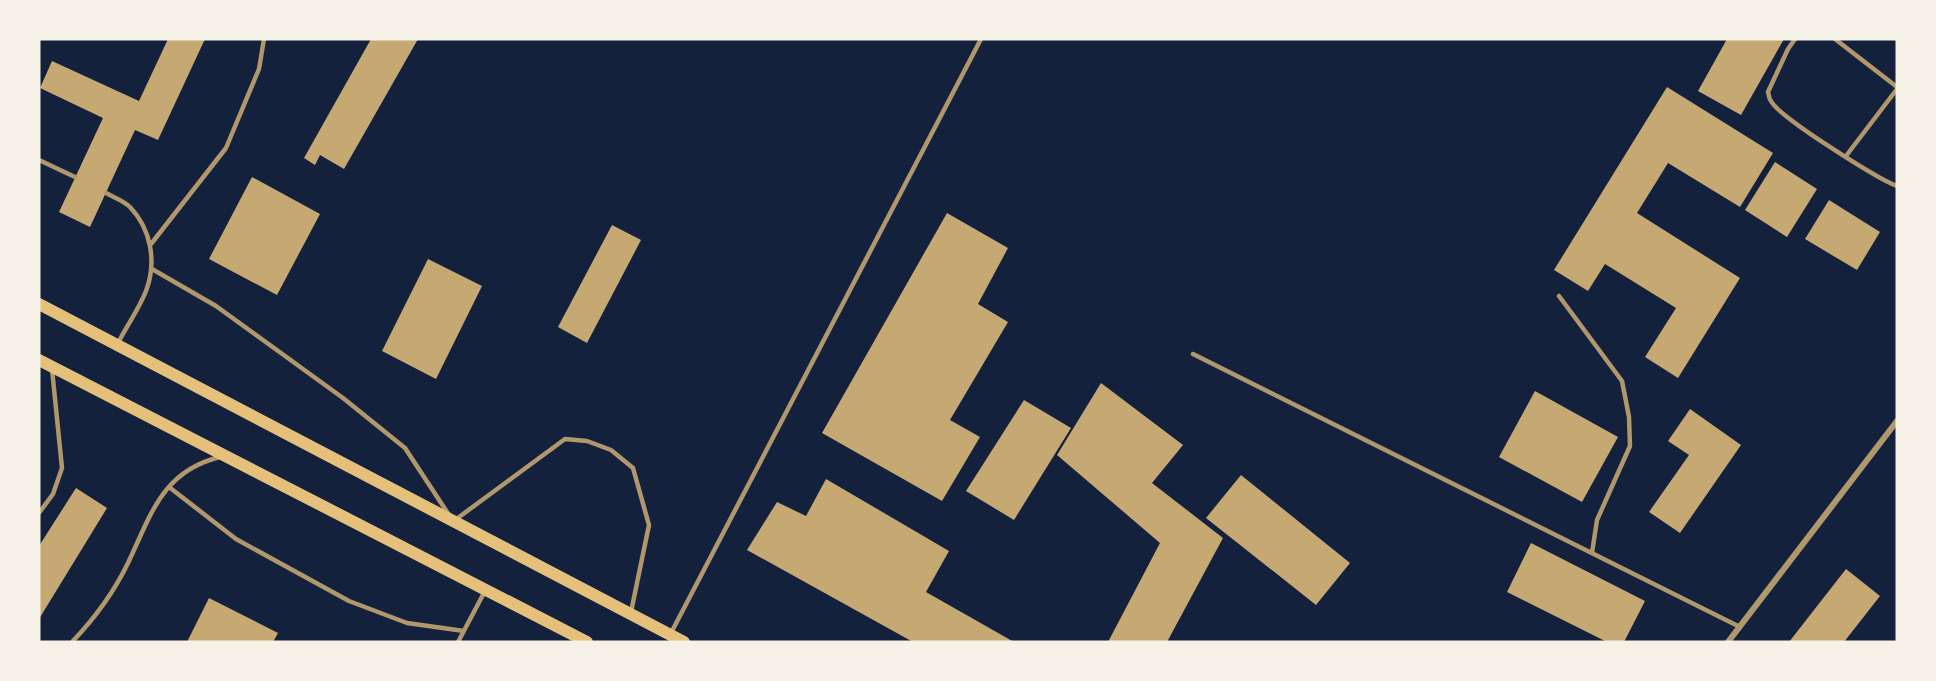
<svg xmlns="http://www.w3.org/2000/svg" width="1936" height="681" viewBox="0 0 1936 681" font-family="'PT Sans Narrow',sans-serif">
  <style>
    .building { fill: #c6a872 }
    .lines { fill: none; stroke-linecap: round; stroke-linejoin: round }
    .service { stroke: #b1986c; stroke-width: 4.5 }
    .minor { stroke: #b1986c; stroke-width: 6 }
    .secondary { stroke: #e5c07b; stroke-width: 12 }
  </style>
  <rect width="100%" height="100%" fill="#14213d"/>
  <!-- building -->
  <path class="building" d="M168,39H205L158,140L135,130L90,227L59,212L103,118L40,88L52,61L139,101Z
    M371,39H418L344,169L320,155L315,165L304,158Z
    M1727,39H1784L1741,115L1698,91Z
    M1667,87L1773,153L1740,207L1668,163L1637,213L1740,278L1678,378L1645,357L1676,308L1605,264L1588,291L1554,270Z
    M1775,162L1817,189L1787,237L1745,210Z
    M252,177L320,214L277,295L209,259Z
    M1829,200L1880,232L1857,270L1805,239Z
    M947,213L1008,248L978,304L1008,322L950,420L980,437L942,501L822,433Z
    M612,225L641,240L587,343L558,327Z
    M428,259L482,286L436,379L382,351Z
    M1101,383L1183,445L1152,483L1223,538L1167,642H1108L1160,543L1057,455Z
    M1535,391L1618,437L1582,502L1499,457Z
    M1024,400L1071,428L1014,520L966,491Z
    M1690,409L1741,445L1680,533L1649,512L1689,455L1668,441Z
    M1241,475L1350,563L1316,605L1206,518Z
    M826,479L949,551L926,592L1014,642H913L747,550L777,502L806,516Z
    M76,488L107,508L39,619V546Z
    M1531,543L1645,601L1624,642H1607L1507,592Z
    M1846,569L1880,596L1844,642H1789Z
    M209,598L278,633L273,642H187Z"/>
  <g class="lines">
    <!-- service -->
    <path class="service" d="M1795,39L1788,49L1768,92C1769,95 1769,99 1771,101C1779,117 1878,179 1897,186
      M1835,39L1897,87
      M1846,156L1897,89
      M39,160L75,177
      M106,193C113,197 124,201 130,207C151,229 157,262 146,291C139,309 126,327 117,345
      M151,244L226,148L259,69L264,39
      M152,269L216,306L343,398L405,448L449,515
      M1559,296L1622,381L1629,417L1630,446L1597,520L1592,553
      M1193,354L1740,627
      M169,487L236,539L349,601L407,623L464,631
      M39,513L53,494L62,468L52,369
      M455,520L565,439L587,441L611,450L633,468L649,525L631,612
      M671,633L981,39
      M72,642C94,619 114,592 128,563C151,515 162,471 220,457
      M458,642L485,591"/>
    <!-- minor -->
    <path class="minor" d="M1728,642L1897,421"/>
    <!-- secondary -->
    <path class="secondary" d="M39,304L684,642
      M39,360L587,642"/>
  </g>
  <!-- border -->
  <rect width="1936" height="681" fill="none" stroke="#f6f1e7" stroke-width="81"/>
</svg>
